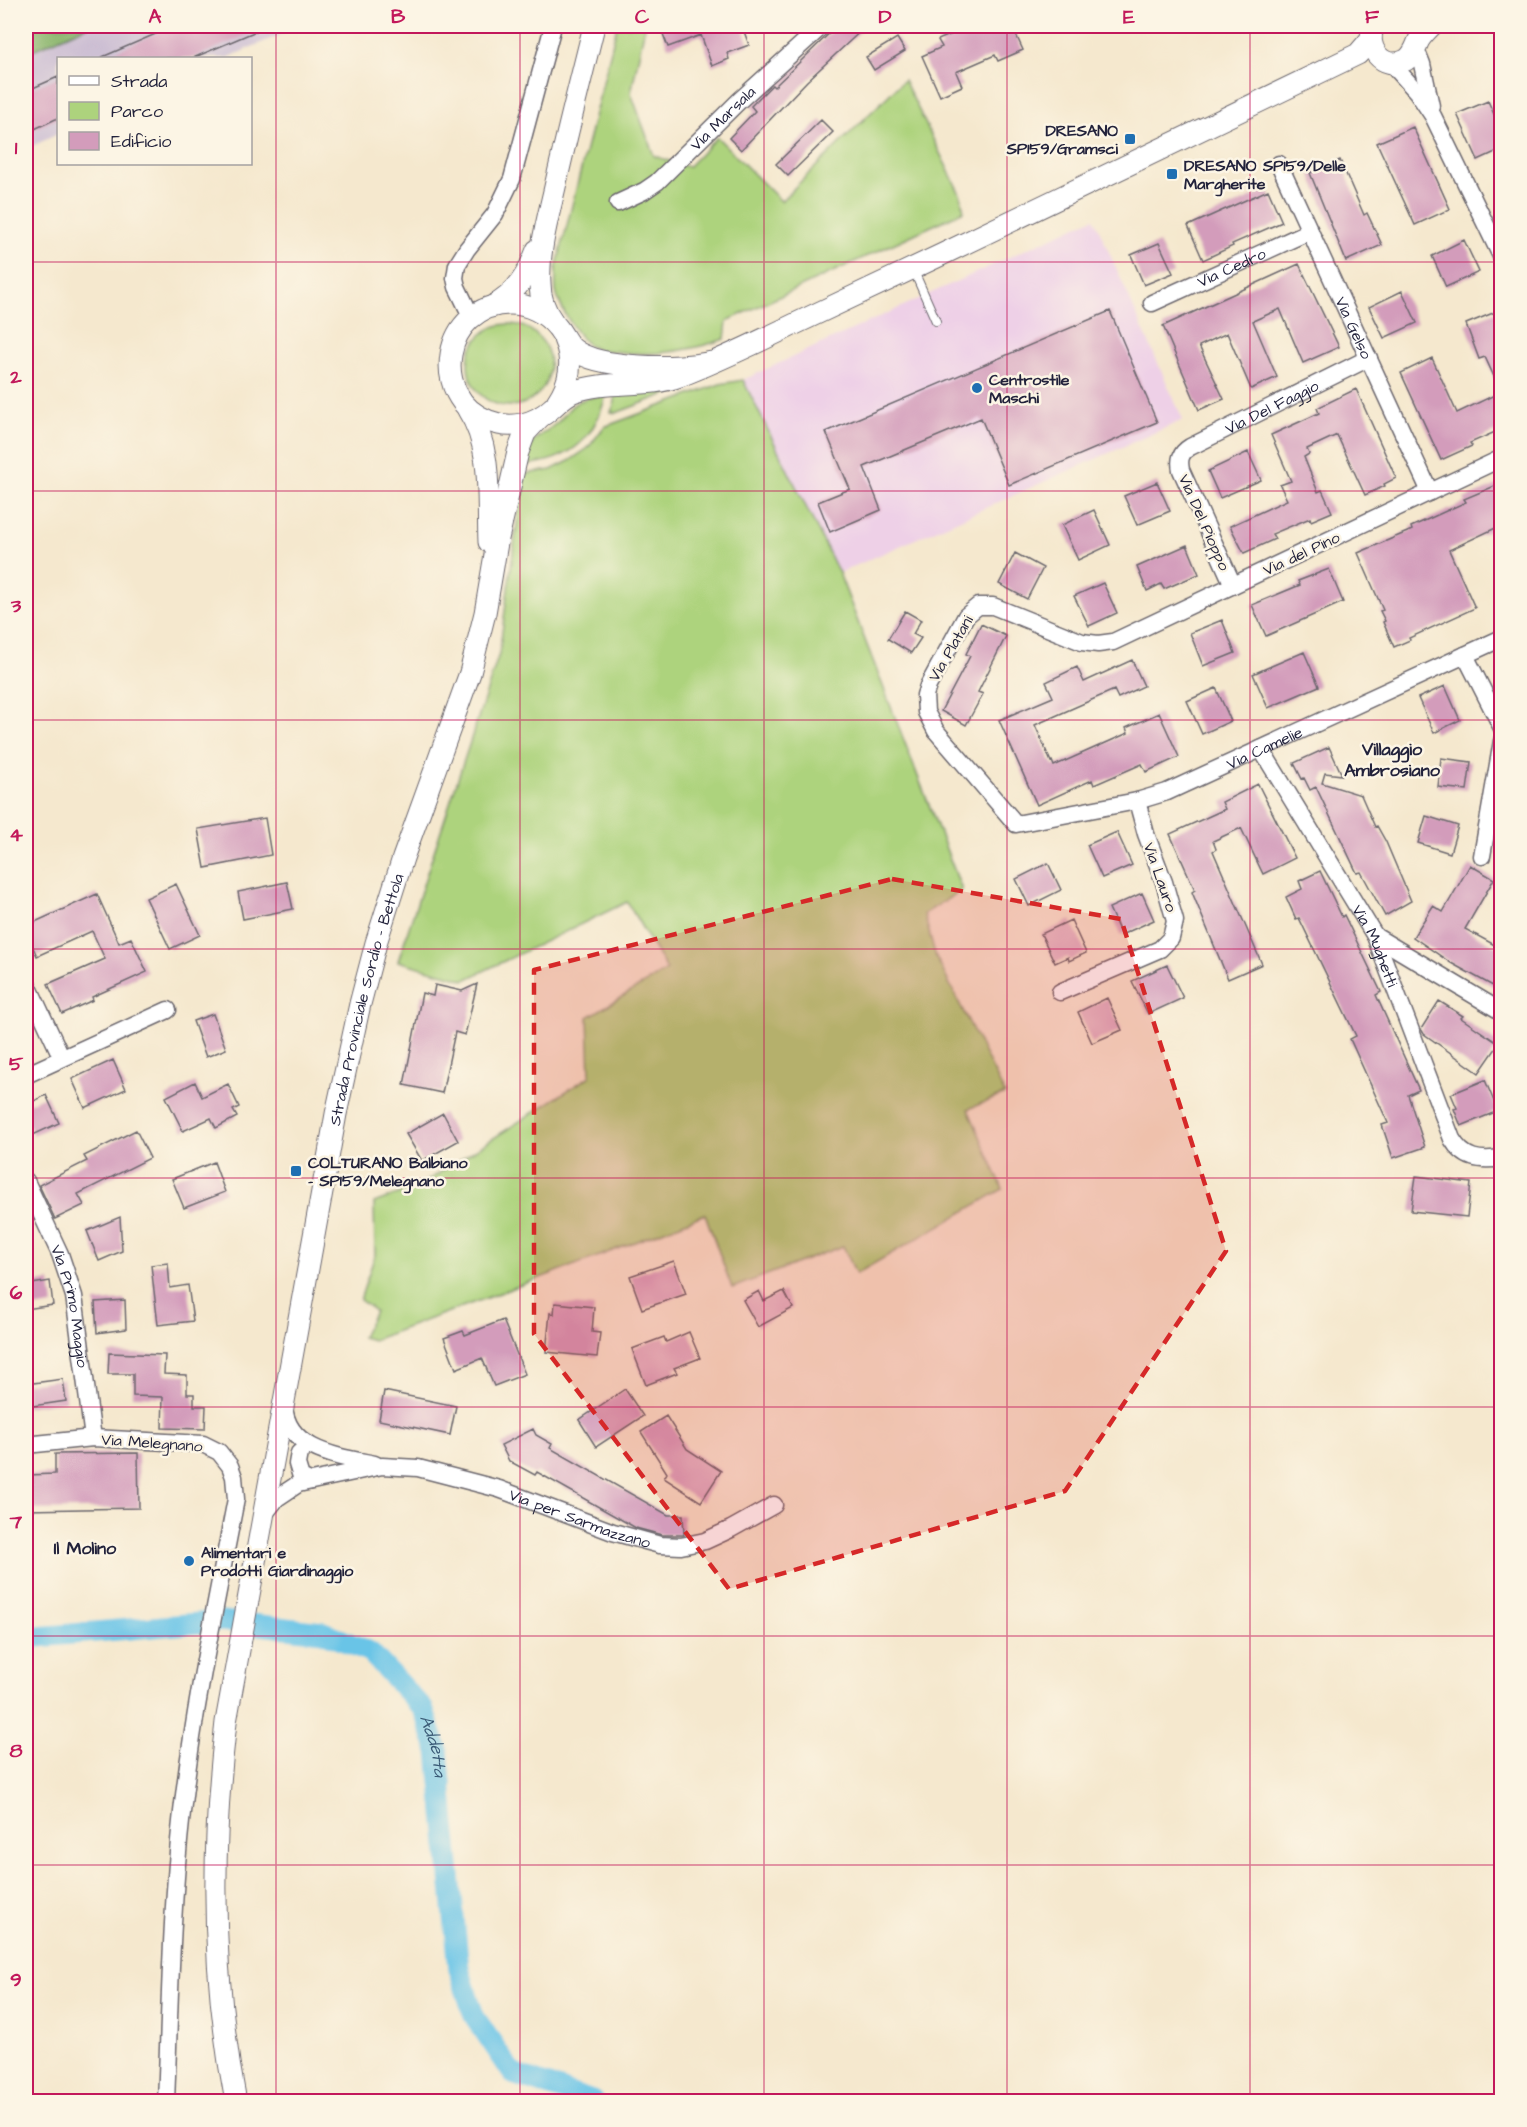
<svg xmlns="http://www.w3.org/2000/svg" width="1527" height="2127" viewBox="0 0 1527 2127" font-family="'Architects Daughter',sans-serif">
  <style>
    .built { fill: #eed0e7 }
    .industrial { fill: #ccbed3 }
    .green { fill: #add37d; stroke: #687a5c; stroke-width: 1.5 }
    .forest { fill: #8ab56c; stroke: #566c54; stroke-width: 1.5 }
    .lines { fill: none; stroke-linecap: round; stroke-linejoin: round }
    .canal { stroke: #69c4e7; stroke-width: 21 }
    .building { fill: #d39cbb }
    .service-casing { stroke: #6c676e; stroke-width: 10 }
    .minor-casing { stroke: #6c676e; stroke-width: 19 }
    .tertiary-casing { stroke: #6c676e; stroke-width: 23 }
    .service { stroke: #fff; stroke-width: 8 }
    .minor { stroke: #fff; stroke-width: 16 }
    .tertiary { stroke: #fff; stroke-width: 21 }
    .marked { fill: #d62828; fill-opacity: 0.2; stroke: #d62828; stroke-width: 4.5; stroke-dasharray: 12 8; stroke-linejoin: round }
    .grid { fill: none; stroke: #c2185b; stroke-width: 1.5; stroke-opacity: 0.55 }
    .poi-dot { fill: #1f6fb2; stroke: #fcf5e5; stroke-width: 2 }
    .labels { text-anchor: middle; stroke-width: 5; stroke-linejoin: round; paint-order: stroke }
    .street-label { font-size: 16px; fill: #22223b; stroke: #fcf5e5 }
    .poi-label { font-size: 16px; font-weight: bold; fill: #22223b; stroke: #fcf5e5; text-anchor: start }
    .neighbourhood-label { font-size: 18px; font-weight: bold; fill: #22223b; stroke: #fcf5e5 }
    .water-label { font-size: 18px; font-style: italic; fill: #3b5b77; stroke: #fcf5e5 }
    .neatline { fill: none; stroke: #c2185b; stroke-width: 2 }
    .grid-label { font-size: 20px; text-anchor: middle; font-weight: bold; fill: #c2185b }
  </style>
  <rect width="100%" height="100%" fill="#fcf5e5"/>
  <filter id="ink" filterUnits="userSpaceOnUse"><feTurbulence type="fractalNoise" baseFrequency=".0167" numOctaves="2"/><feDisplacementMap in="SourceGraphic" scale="12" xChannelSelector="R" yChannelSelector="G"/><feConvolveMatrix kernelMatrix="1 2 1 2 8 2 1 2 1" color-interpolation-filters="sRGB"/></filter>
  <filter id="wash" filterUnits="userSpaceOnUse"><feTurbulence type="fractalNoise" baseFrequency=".008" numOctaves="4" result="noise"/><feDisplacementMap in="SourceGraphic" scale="24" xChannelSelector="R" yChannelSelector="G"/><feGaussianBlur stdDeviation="1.35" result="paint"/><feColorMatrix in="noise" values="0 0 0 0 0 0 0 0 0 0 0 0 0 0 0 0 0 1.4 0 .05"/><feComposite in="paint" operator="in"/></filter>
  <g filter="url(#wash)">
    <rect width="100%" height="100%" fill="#f5e8ce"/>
    <!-- built -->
    <path class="built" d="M1094,218L1183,420L839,573L743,380Z"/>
    <!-- industrial -->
    <path class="industrial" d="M88,26H300L227,58H58V134L26,149V53Z"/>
    <!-- green -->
    <path class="green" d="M617,26H645L631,93L654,156L688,167L717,137L781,201L904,80L960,194L964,211L727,321L725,339C689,351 650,357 612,351C607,350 599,350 594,348C580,343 559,306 556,292C555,285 556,276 556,269Z
      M468 365a41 41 0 1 1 82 0a41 41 0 1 1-82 0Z
      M743,380L839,573L962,890L924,914L936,957L1005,1094L968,1109L1003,1189L856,1274L843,1246L732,1288L705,1214L602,1255L373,1340L362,1337L375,1311L360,1300L375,1255L374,1203L419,1186L590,1076L588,1017L667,970L627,902L465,980L398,961L499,654L524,474L551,470L569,461L588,448L604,427L720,384Z
      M685,387L616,413L611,412L615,402V393L659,390Z
      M606,395C594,440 571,460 525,465C532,433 537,440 558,422C563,417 566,412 571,407C580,398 594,397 606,395Z"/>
    <!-- forest -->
    <path class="forest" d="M26,26H88L26,53Z"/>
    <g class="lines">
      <!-- canal -->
      <path class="canal" id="s1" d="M26,1638L222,1621L323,1632L370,1652L423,1709L438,1751L459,1969L474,2016L513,2074L595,2102"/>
    </g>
    <g id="blocks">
      <!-- building -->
      <path class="building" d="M174,26H268L193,58H100Z
        M660,26H742L749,45L727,53L729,59L712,66L701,35L668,47Z
        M837,26H866L807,81L741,150L729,138L755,111L751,106L772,85L774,87Z
        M957,26H1012L1023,50L998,61L995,55L956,72L962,86L940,96L922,56L942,47L938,40L959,31Z
        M897,38L905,51L874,70L866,57Z
        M58,77V118L26,133V91Z
        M1488,101L1502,132V149L1478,160L1457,114Z
        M821,120L833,132L788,176L776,164Z
        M1413,127L1450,209L1415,225L1377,143Z
        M1340,160L1364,215L1367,213L1382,245L1346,261L1310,173Z
        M1268,190L1282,222L1232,244L1233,246L1203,260L1188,226Z
        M1464,240L1479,272L1446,287L1432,256Z
        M1159,243L1173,273L1144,285L1131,255Z
        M1299,264L1339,347L1303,363L1280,309L1253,321L1277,377L1251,389L1227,333L1199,346L1224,399L1199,410L1163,326Z
        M1402,291L1417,323L1384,338L1369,307Z
        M1110,311L1157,422L1009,485L981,418L864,467L881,510L830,532L818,502L850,489L826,432Z
        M1498,311L1502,319V429L1470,443L1472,446L1441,460L1401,373L1432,358L1457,413L1501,392L1485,357L1479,359L1466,324Z
        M1356,389L1396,478L1384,484L1385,486L1365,495L1337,435L1307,449L1309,454L1304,457L1318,492L1322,490L1332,512L1311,521L1310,518L1272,534L1275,539L1244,553L1230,526L1287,500L1280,485L1291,481L1271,435L1319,413L1317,408Z
        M1248,452L1261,480L1220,498L1208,471Z
        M1157,482L1170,511L1137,525L1124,496Z
        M1502,483V525L1449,550L1475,608L1409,638L1410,640L1394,647L1383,622L1385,621L1380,611L1383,610L1358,553L1412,530L1411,527L1466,502L1464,499Z
        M1094,510L1110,545L1078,560L1062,525Z
        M1187,545L1199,574L1164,589L1161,584L1147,591L1137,567Z
        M1015,553L1043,568L1027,599L999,584Z
        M1329,569L1343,602L1266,636L1252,605L1300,585L1298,581Z
        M1103,583L1117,613L1089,626L1074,596Z
        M905,611L921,620L913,634L921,638L911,653L888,639Z
        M1222,620L1235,653L1203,666L1190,633Z
        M981,624L1006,636L978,692L983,694L966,725L941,711L970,656L966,654Z
        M1304,652L1319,686L1268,708L1253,674Z
        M1132,660L1144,686L1118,698L1114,690L1035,725L1051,762L1052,761L1054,766L1128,733L1126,728L1159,713L1179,757L1146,772L1142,764L1094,785L1092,780L1037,805L999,720L1053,697L1046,682L1077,667L1084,682Z
        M1445,686L1460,720L1434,733L1418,698Z
        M1216,688L1231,721L1202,734L1187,701Z
        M1329,747L1342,775L1325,773L1322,783L1361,795L1375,827L1377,826L1386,842L1411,901L1385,916L1361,872L1357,873L1316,787L1310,790L1304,778L1302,779L1294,763Z
        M1441,758L1471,762L1467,790L1438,787Z
        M1258,784L1295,858L1263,874L1241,828L1213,841L1216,849L1213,851L1262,964L1228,979L1192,892L1195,890L1170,834L1225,809L1222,802Z
        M1426,816L1458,826L1450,853L1418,843Z
        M265,818L271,855L205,868L198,829Z
        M1117,832L1132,865L1102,878L1087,845Z
        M1048,863L1061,890L1029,906L1016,879Z
        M1470,865L1494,879L1465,929L1502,949V991L1451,963L1413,937L1433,906L1443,912Z
        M1320,871L1342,917L1344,915L1381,992L1376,995L1419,1090L1408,1095L1425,1147L1393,1158L1382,1125L1388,1123L1350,1039L1356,1036L1299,918L1296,919L1286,897L1302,889L1299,881Z
        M287,882L293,909L243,919L238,892Z
        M176,884L200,935L170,949L146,898Z
        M1142,893L1154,920L1121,935L1109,908Z
        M97,894L119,943L131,938L147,972L92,997L93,1000L62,1014L48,984L105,959L92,931L37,956L26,932V926Z
        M1071,920L1086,953L1069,961L1068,957L1055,963L1041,934Z
        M1167,965L1183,998L1148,1014L1132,981Z
        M477,984L465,1035L455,1032L442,1093L404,1085L422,993L433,996L435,985L462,991Z
        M1107,998L1122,1030L1092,1043L1078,1012Z
        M1439,1001L1463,1016L1461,1018L1499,1044L1479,1073L1424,1034L1421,1029Z
        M213,1014L226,1049L206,1057L193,1021Z
        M113,1060L126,1089L85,1108L72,1079Z
        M1485,1080L1498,1111L1461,1126L1454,1109L1457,1108L1451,1094Z
        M195,1082L202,1097L228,1084L239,1107L233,1110L237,1117L216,1128L211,1118L183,1131L166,1097Z
        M46,1095L59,1123L33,1135L26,1119V1105Z
        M443,1113L458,1141L422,1161L406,1134Z
        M136,1130L150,1158L78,1194L84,1205L55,1219L39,1185L87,1161L84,1156Z
        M214,1162L225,1192L184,1208L172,1179Z
        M1416,1176L1471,1183L1467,1217L1411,1211Z
        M120,1217L122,1251L99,1261L87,1231Z
        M674,1261L686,1294L642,1309L630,1276Z
        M168,1263L170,1288L188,1285L193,1321L158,1325L151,1265Z
        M50,1281L53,1305L26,1309V1285Z
        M759,1291L764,1301L784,1291L793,1308L758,1327L743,1300Z
        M125,1300L126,1329L97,1333L95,1302Z
        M555,1303L594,1307L592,1332L600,1333L597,1357L546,1352L550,1313L554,1314Z
        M503,1320L525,1374L494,1386L482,1358L456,1369L444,1338L463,1331L465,1335Z
        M689,1332L700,1358L674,1368L677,1373L646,1385L632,1349L664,1337L666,1342Z
        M109,1353L165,1355L164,1374L187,1375V1394H194V1406H206L205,1429L162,1428L163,1397L133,1396V1374H108Z
        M63,1379L66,1401L26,1407V1384Z
        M625,1389L643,1416L596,1447L579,1420Z
        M384,1391L456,1406L450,1435L379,1420Z
        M666,1416L687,1449L721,1471L701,1502L664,1478L667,1473L641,1432Z
        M533,1429L536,1435L552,1444L550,1448L668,1515H683L684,1535H662L636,1528L537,1472L535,1475L509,1461L501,1445Z
        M138,1453L139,1508L26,1510V1475L55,1474V1454Z"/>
    </g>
  </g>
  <g filter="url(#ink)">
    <use href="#blocks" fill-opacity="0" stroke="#6c676e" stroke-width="1.5"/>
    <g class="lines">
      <defs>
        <path id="service" d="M913,269L936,321"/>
        <g id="minor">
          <path d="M1416,49L1422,64L1431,106"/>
          <path d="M1390,62L1417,92L1433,116L1502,258"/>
          <path id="s2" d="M1279,164L1430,492"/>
          <path id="s3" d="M618,203L644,191L657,182L740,100L822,26"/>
          <path id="s4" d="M1152,303L1310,231"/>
          <path d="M472,318L457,287L455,278L457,265L467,249L495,214L512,179L553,26"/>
          <path id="s5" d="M1502,458L1113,642L1098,644L1082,642L993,606H978L966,616L928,686L925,695L926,712L936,731L1016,824L1137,801L1167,792L1502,638"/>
          <path id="s6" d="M1233,585L1181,470C1179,460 1180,453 1190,447L1369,358"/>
          <path d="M1465,655L1502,728"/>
          <path id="s7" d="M1261,749L1375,936L1452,1139C1464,1160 1480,1161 1502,1158"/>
          <path d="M1482,856L1502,741"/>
          <path d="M1375,936L1502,1012"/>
          <path d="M26,981L62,1058"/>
          <path d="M1060,992L1160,949L1171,938L1175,921L1164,882L1146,834L1137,801"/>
          <path d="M26,1075L168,1010"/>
          <path id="s8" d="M26,1181L60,1254L74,1296L93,1438"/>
          <path d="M284,1405C286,1451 340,1457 375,1464"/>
          <path d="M26,1445L93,1438L203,1444L219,1452L230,1466L234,1477L236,1499C216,1603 194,1706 182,1812C171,1908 170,2005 166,2102"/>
          <path d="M309,1445L299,1453L297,1464L301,1477L310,1481"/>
          <path id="s9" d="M263,1516L277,1498L298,1484L382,1466L418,1468L499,1489L613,1532L660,1545L681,1546L705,1541L731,1529L774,1505"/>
        </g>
        <g id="tertiary">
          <path d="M1374,26C1364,46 1382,72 1406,60C1414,55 1415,48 1419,40C1422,35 1427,30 1431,26"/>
          <path d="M493,306C516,294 528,274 537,250"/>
          <path d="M553,322C545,311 540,297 540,283C538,252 548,218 555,187C567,133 581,79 594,26"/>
          <path d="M712,362C680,369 599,370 573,349C566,343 563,334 557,327C546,313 528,304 510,304C443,304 427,398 489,421C511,430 535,424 552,408C559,402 564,396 573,392C608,379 646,389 680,376C719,361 758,342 797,323C846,300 895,277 943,254C1082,187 1220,120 1358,54L1370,40"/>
          <path d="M557,402C570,383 574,361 564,339"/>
          <path d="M468,410C493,448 487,498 489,542"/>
          <path id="s10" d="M236,2102C211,1976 211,1849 226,1722L336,1114L360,1004L376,943L403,858L470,673L485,613L497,543L518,452L525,433L540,417"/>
        </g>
      </defs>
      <!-- service casing -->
      <use href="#service" class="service-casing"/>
      <!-- minor casing -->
      <use href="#minor" class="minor-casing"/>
      <!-- tertiary casing -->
      <use href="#tertiary" class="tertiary-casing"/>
      <!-- service -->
      <use href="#service" class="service"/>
      <!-- minor -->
      <use href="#minor" class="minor"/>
      <!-- tertiary -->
      <use href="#tertiary" class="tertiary"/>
    </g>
  </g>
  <!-- marked area -->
  <path class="marked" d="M892,879L1121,919L1226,1251L1065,1491L729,1589L534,1334V970Z"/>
  <!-- grid -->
  <path class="grid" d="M276,26V2102M520,26V2102M764,26V2102M1007,26V2102M1250,26V2102M26,262H1502M26,491H1502M26,720H1502M26,949H1502M26,1178H1502M26,1407H1502M26,1636H1502M26,1865H1502"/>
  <!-- markers -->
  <g class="poi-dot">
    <rect x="1124" y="133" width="12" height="12" rx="3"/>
    <rect x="1166" y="168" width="12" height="12" rx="3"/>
    <circle cx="977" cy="388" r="6"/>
    <rect x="290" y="1165" width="12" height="12" rx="3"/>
    <circle cx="189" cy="1561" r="6"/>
  </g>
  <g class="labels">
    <!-- street labels -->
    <g class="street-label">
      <text dy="6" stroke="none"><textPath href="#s3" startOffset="136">Via Marsala</textPath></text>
      <text dy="6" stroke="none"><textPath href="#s4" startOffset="87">Via Cedro</textPath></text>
      <text dy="6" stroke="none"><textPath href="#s2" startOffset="180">Via Gelso</textPath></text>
      <text dy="6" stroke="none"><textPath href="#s6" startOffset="244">Via Del Faggio</textPath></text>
      <text transform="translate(1205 522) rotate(66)" y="6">Via Del Pioppo</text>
      <text transform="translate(1301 553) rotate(-25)" y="6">Via del Pino</text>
      <text transform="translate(950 648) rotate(-60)" y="6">Via Platani</text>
      <text dy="6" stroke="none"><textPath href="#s5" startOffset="1100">Via Camelie</textPath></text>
      <text transform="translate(1161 877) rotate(71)" y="6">Via Lauro</text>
      <text dy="6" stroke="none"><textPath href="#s7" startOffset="228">Via Mughetti</textPath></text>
      <text dy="6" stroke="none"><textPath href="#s10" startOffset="1118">Strada Provinciale Sordio - Bettola</textPath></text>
      <text dy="6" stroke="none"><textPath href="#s8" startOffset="134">Via Primo Maggio</textPath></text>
      <text transform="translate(152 1442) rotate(4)" y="6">Via Melegnano</text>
      <text dy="6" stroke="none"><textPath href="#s9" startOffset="340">Via per Sarmazzano</textPath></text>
    </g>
    <!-- poi labels -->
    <g class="poi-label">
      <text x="1118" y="136" text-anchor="end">DRESANO<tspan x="1118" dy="18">SP159/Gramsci</tspan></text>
      <text x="1184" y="171">DRESANO SP159/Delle<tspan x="1184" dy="18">Margherite</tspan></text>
      <text x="989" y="385">Centrostile<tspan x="989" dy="18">Maschi</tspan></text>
      <text x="308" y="1168">COLTURANO Balbiano<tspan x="308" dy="18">- SP159/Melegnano</tspan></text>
      <text x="201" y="1558">Alimentari e<tspan x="201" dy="18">Prodotti Giardinaggio</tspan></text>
    </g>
    <!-- neighbourhood labels -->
    <g class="neighbourhood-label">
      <text x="1392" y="755">Villaggio<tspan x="1392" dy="21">Ambrosiano</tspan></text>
      <text x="85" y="1554">Il Molino</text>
    </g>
    <!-- water labels -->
    <g class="water-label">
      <text dy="6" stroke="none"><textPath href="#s1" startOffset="466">Addetta</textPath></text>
    </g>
  </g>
  <!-- margin -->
  <rect width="1527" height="2127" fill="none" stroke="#fcf5e5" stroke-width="66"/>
  <!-- legend -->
  <rect x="57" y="57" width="195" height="108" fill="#fcf5e5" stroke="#a5a1a1" stroke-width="1.5"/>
  <rect x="69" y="76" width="30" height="9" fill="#ffffff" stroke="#a5a1a1" stroke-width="1.5"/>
  <text x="111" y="87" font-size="18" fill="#22223b">Strada</text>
  <rect x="69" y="102" width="30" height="18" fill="#add37d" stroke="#a5a1a1" stroke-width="1.5"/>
  <text x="111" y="117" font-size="18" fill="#22223b">Parco</text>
  <rect x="69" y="132" width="30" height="18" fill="#d39cbb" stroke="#a5a1a1" stroke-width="1.5"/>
  <text x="111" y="147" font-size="18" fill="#22223b">Edificio</text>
  <rect x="33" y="33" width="1461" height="2061" class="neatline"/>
  <g class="grid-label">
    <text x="155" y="23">A</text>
    <text x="398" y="23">B</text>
    <text x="642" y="23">C</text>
    <text x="885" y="23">D</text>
    <text x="1129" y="23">E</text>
    <text x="1372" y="23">F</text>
    <text x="16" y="154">1</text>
    <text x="16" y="383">2</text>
    <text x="16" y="612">3</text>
    <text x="16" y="841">4</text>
    <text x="16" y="1070">5</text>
    <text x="16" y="1299">6</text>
    <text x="16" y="1528">7</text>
    <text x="16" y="1757">8</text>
    <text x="16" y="1986">9</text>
  </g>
</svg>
